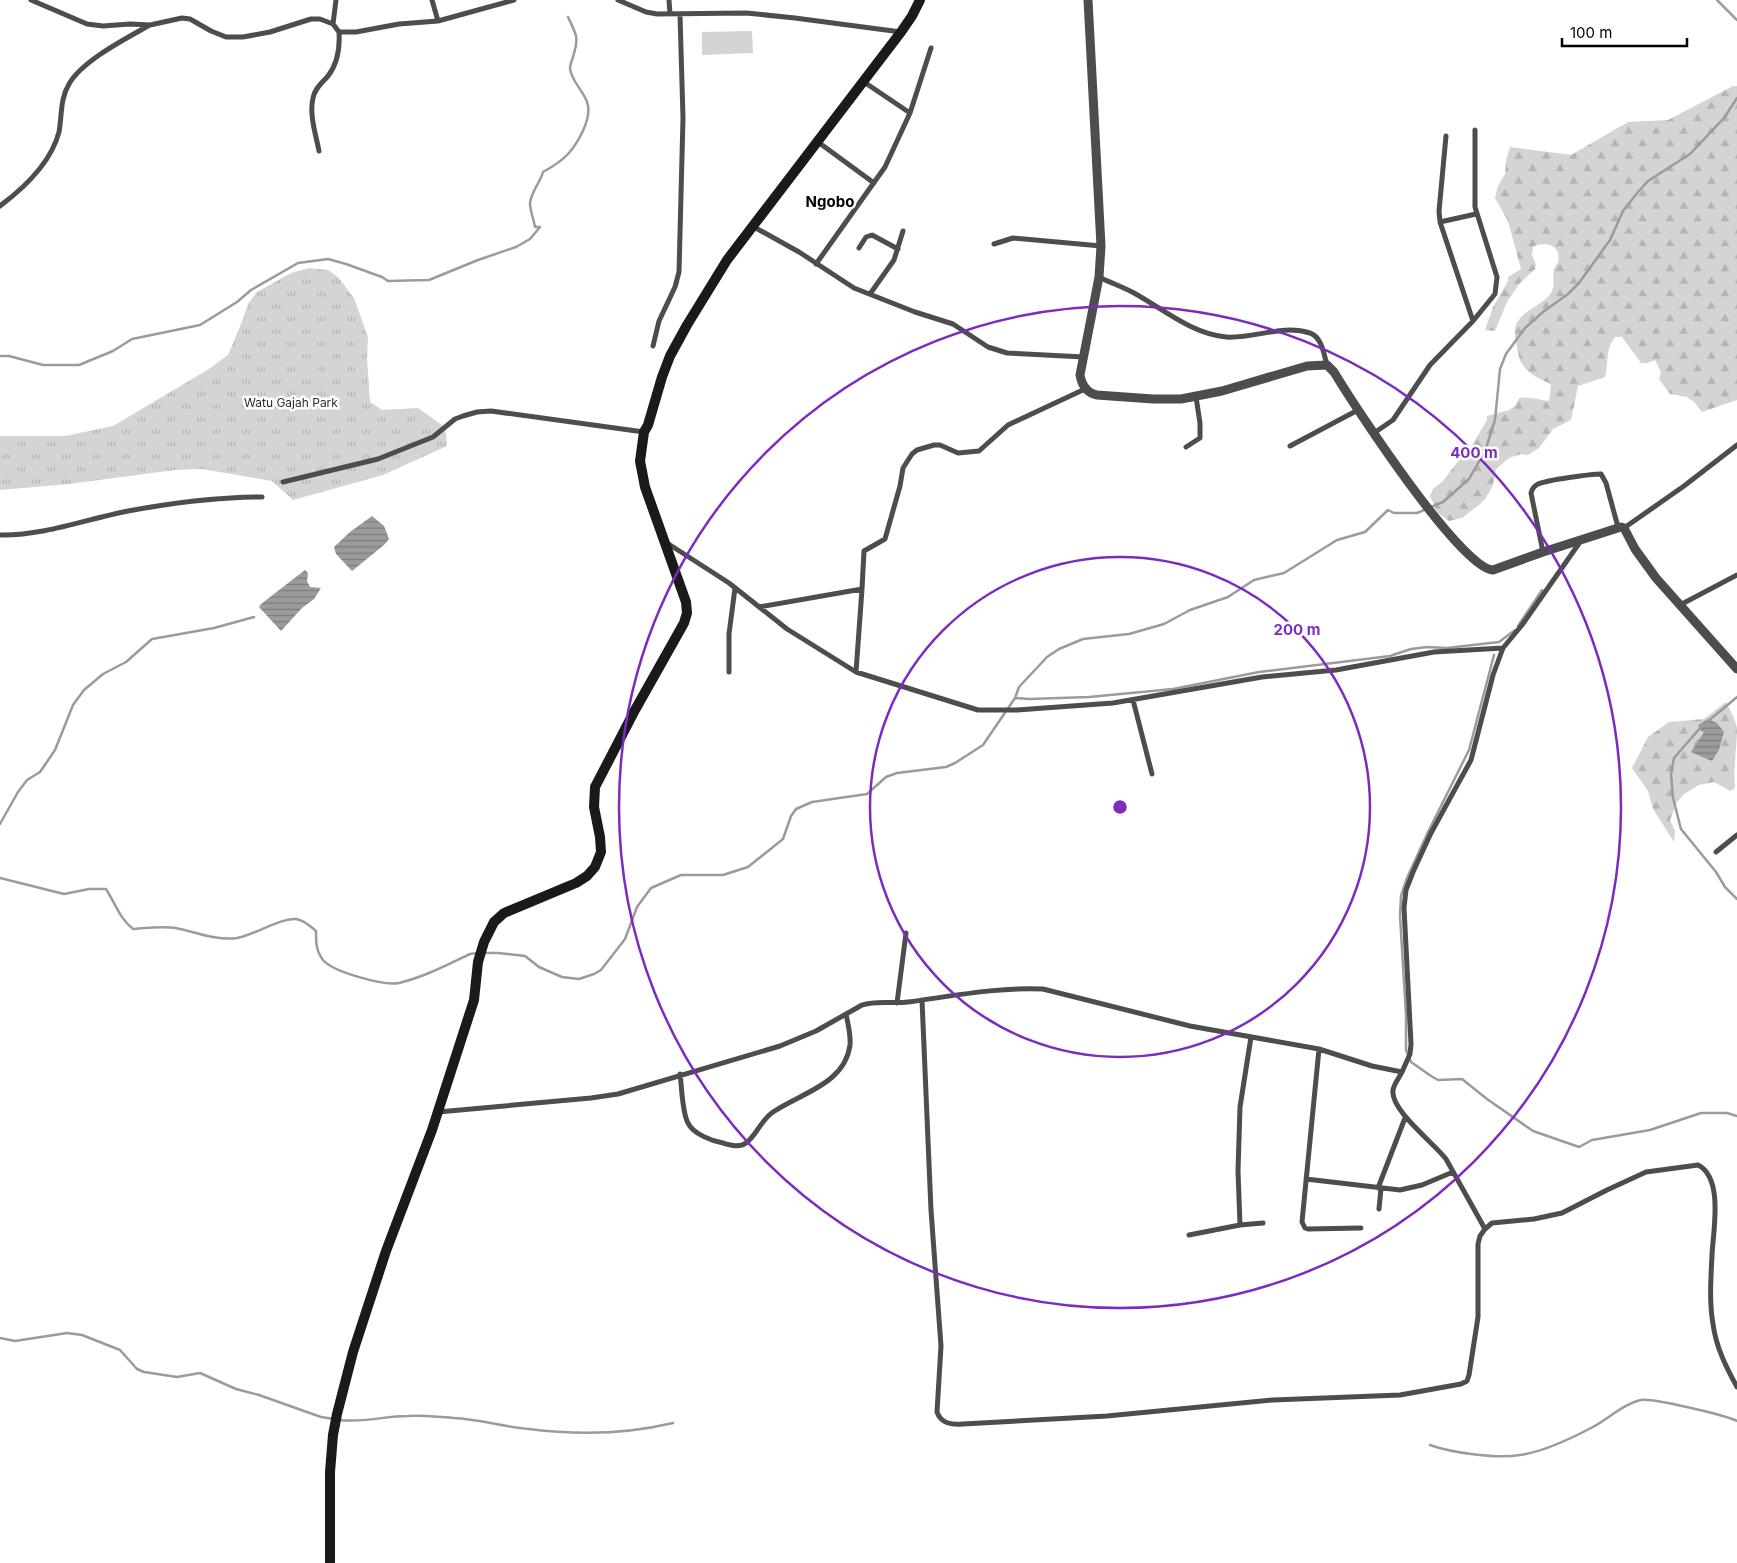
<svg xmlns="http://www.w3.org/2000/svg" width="1737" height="1563" viewBox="0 0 1737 1563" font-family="Inter,sans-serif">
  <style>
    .green { fill: #d4d4d4 }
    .forest { fill: url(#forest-firs); fill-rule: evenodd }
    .park { fill: url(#park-tufts) }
    .water { fill: url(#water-rules) }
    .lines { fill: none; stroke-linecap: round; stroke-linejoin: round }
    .stream { stroke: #9b9b9b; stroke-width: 2.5 }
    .minor { stroke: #4d4d4d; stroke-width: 5 }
    .tertiary { stroke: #4d4d4d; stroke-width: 9 }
    .secondary { stroke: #1a1a1a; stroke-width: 10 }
    .ring { fill: none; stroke: #7b2cbf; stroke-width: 2.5 }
    .labels { text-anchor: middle; stroke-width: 5; stroke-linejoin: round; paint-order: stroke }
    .park-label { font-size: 12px; fill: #2b2b2b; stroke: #fff }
    .quarter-label { font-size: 15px; font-weight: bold; fill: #000; stroke: #fff }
    .centre { fill: #7b2cbf; stroke: #fff; stroke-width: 2.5 }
    .ring-label { font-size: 15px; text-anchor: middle; font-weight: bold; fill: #7b2cbf; stroke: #fff; stroke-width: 5; stroke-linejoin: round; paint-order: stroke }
  </style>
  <defs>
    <pattern id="forest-firs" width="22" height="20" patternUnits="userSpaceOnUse" patternTransform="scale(1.25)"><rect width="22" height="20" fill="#d4d4d4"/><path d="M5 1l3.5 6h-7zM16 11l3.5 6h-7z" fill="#b4b4b4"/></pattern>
    <pattern id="park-tufts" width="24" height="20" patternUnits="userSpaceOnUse" patternTransform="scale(1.25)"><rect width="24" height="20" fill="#d4d4d4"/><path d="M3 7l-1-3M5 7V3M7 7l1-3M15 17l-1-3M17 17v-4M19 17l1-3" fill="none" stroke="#b4b4b4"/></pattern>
    <pattern id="water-rules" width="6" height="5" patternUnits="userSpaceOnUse" patternTransform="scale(1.25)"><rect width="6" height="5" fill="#9b9b9b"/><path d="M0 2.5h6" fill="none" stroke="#7c7c7c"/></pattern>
  </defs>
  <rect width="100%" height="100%" fill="#fff"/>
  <!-- green -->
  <path class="green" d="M752,31L753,53L702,55V32Z"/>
  <!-- forest -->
  <path class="forest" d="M1733,86H1737V400L1702,412L1694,402L1687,397L1670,394L1659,379L1661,372L1655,360L1647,363H1641L1622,337H1615C1605,350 1609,362 1605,377L1578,386L1571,420L1553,429L1539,448L1528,455L1521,454L1509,458L1496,469L1493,485L1486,498L1480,504L1462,518L1449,521L1437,512L1430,496L1433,489L1443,481L1459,460L1471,447L1487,420V416L1509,410L1516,405L1519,398C1525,396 1541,400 1549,401L1551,385L1549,383C1534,377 1520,369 1518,352C1517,346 1514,336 1515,329C1518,309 1548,306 1553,288C1555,282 1552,275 1554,269C1555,266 1557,264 1558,262C1562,246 1546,240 1533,247L1532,255L1536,265L1535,269L1519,284L1507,302L1495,331L1485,330L1493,307L1508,281V277L1521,269L1508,221L1495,198L1498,186L1505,174L1506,161L1510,147L1571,155L1628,122L1668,120Z
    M1726,702C1730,710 1735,719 1737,728C1737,748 1733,768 1735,788L1730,791L1714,782L1699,785L1684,794L1677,802L1670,820L1675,831L1674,842L1653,809L1648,791L1632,768L1648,737L1669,722L1704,719ZM1704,732H1724L1719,750L1712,761L1700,738Z"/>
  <!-- park -->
  <path class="park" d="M309,268L328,270L338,277L354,298L368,337L367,358L370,402L382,410L418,408L442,425L446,433L447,446L383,475L293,500L272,481L202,469L175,470L69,484L0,490V436H65L113,426L209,369L228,355L241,324L248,304L257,292L291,273Z"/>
  <!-- water -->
  <path class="water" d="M372,516L384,526L389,539L384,545L352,571L336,554L334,547L350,532Z
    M305,570L308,573L307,581L310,587L321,588L314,599L302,608L281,631L259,607L261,604Z
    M1708,719L1717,723L1724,732L1719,750L1712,761L1691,752L1704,732L1701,731L1698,725Z"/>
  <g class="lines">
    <!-- stream -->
    <path class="stream" d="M1717,0L1737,20
      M0,356H9L43,365H79L113,351L132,339L200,325L237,302L251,290L298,263L328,259L346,264L382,277L388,281L429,280L478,260L516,247L530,239L540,227H535C534,220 530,211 530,203C531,192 540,183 543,172C552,167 561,162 568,154C578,143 593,117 587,102C583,90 571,81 570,68C570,65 572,60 573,57C579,37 577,36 568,17
      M1518,626L1542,590
      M1494,655L1469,750L1429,830L1407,878L1401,896L1400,916L1406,1014V1050L1411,1062L1431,1076L1438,1080L1462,1079L1487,1099L1533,1131L1579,1147L1592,1140L1650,1130L1701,1113H1727L1737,1116
      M1015,698L1029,699L1089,697L1173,689L1259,672L1390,656L1411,649L1427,647L1447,648L1499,642L1515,630
      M1707,722L1737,697
      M1701,727L1674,758L1671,774L1673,798L1681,829L1716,872L1725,887L1737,899
      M0,824L18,792L27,780L40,772L55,750L73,705L84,690L103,674L126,662L152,639L214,628L254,617
      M0,878L64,894L89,889H106C115,903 120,919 133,929C147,928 161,926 176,928C195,932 217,941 237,938C254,935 280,918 296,919C304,920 310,926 316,931C316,942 316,951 323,960C333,972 384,986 399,983C424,977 447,965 470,954L477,953
      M483,953H498L525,956L539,967L562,977L579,979L594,974L601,970L625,939L637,907L651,888L681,875H723L748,867L783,839L791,816L796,809L812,802L867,794L886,777L897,773L946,767L955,763L983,745L1015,698L1019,687L1047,657L1059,649L1083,639L1129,634L1164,624L1190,610L1228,597L1254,580L1284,573L1337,540L1365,532L1388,510L1394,513H1417L1443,502L1469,479L1485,451L1495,420L1500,369L1506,354L1525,328L1543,312L1568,294L1579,283L1610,240L1623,211L1638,192L1648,181L1690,154L1724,118L1737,98
      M0,1338L15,1341L67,1333L82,1335L120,1350L137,1369L144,1372L177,1377L200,1373L236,1389L259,1395L321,1417L334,1419
      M339,1420C362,1423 385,1416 408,1416C423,1415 438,1417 454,1418C479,1419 503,1427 529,1429C576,1435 627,1434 673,1423
      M1430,1445C1452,1453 1498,1459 1520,1455C1542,1452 1572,1438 1591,1428C1607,1420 1623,1404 1641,1400C1653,1398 1725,1415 1737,1421"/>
    <!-- minor -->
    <path class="minor" d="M31,0L87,24L103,26L130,24L150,25L182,18L190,19L211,31L226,37H243L270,32L311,19H320L333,24L339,32H356L399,24L438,21L514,0
      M432,0L438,21
      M618,0L646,12L657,14L746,13L795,18L901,32
      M669,0L670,14
      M333,24L336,0
      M864,82L910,113
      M1446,136L1439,211L1440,222L1473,321
      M818,142L874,183
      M319,151C316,135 309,115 313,98C315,88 322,83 328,76C338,63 340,48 339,32
      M0,206C24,188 51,163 59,132C62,116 60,99 69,84C82,61 125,39 148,26
      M1440,222L1476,214
      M754,227L799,252L854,288L915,312L953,324L988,347L1007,353L1084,357
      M994,244L1013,238L1101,246
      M859,248L866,237L872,235L898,249
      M816,264L885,167L910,113L931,48
      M1099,277C1111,283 1123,287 1134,293C1163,309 1192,334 1226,337C1254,339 1282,324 1310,333C1322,337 1324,355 1327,365
      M870,294L894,260L903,231
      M653,346L659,321L675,287L679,272L683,118L680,15
      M1374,433L1393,420L1430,365L1473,321L1495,294L1497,277L1475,207V130
      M1290,446L1358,410
      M1186,447L1200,438V423L1196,397
      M283,482L378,459L433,437L455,419L463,416L477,412L491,411L644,432
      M1624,528L1684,486L1737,445
      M0,535C43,536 87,519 128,511C172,503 217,497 262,497
      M667,543L729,583L787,629L856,672L978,710H1017L1113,703L1262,677L1336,670L1434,652L1503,648
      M1543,552L1531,493C1532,489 1534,486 1538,484C1547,480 1591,474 1601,474L1606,483L1618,527
      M1680,605L1737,575
      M759,607L862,589L864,551L885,539L900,486L903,468L912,454L917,450L934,445H940L958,453L979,451L1008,425L1085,389
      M729,672V634L735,588
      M856,672L862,589
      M1133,700L1152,774
      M1716,852L1737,835
      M922,1000L931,1210L941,1346L937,1412C941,1424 952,1425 963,1424L1107,1416L1273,1400L1400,1395L1461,1384L1467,1381L1469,1375L1478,1317V1244L1480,1236L1485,1229L1492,1223L1534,1219L1562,1213L1607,1190L1646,1172L1698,1165C1724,1178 1713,1232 1712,1255C1711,1277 1709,1301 1713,1324C1716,1347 1726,1367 1737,1387
      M897,1003L906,933
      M1319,1049L1302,1222L1305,1228L1308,1229L1361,1228
      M1402,1072C1399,1078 1394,1084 1393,1090C1390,1110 1434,1143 1446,1159L1485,1229
      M680,1074C682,1088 682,1112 688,1123C693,1134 712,1141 723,1143C730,1145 739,1148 746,1143C756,1136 761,1120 773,1112C801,1093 845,1084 850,1045C851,1035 848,1024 846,1014
      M438,1112L591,1098L618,1094L780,1046L816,1031L862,1005C877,1000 893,1004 908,1002C953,996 998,987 1043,989L1190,1026L1319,1049L1372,1066L1402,1072L1410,1054L1411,1044L1404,908L1406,890L1413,872L1431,833L1471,760L1493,675L1503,648L1522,625L1580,542
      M1306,1179L1400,1190L1422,1185L1453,1172
      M1378,1188L1405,1118
      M1379,1209L1381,1188
      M1240,1225L1263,1223
      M1189,1235L1240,1225L1238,1171L1240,1107L1251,1037"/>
    <!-- tertiary -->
    <path class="tertiary" d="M1088,0L1101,246L1099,277L1080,375C1082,386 1087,393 1097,395L1153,399H1181L1222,391L1307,366L1327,365L1334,372C1353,404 1461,569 1493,570L1543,552L1621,527L1624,528L1635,549L1656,578L1737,669"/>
    <!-- secondary -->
    <path class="secondary" d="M330,1563V1472L333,1435L337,1414L353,1352L386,1251L432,1130L474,1000L478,962L484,942L494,922L504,913L576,883L587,876L595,867L601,852L600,837L594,807L595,787L635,710L684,623L687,613L686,602L645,487L640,461L644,432L648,425L662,377L670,356L687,325L727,260L901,32L912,16L920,0"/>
  </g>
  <!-- distance rings -->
  <g class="ring">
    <circle cx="1120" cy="807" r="250"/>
    <circle cx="1120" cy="807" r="501"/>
  </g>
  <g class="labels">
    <!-- park labels -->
    <g class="park-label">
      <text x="291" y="407">Watu Gajah Park</text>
    </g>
    <!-- quarter labels -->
    <g class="quarter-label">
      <text x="830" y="207">Ngobo</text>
    </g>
  </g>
  <circle cx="1120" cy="807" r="8" class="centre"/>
  <g class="ring-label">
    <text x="1474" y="458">400 m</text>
    <text x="1297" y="635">200 m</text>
  </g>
  <!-- scale -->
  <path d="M1562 38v8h125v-8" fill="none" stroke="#000000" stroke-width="2.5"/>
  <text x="1570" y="38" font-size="15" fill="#000000" stroke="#ffffff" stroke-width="4" paint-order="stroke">100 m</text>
</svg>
